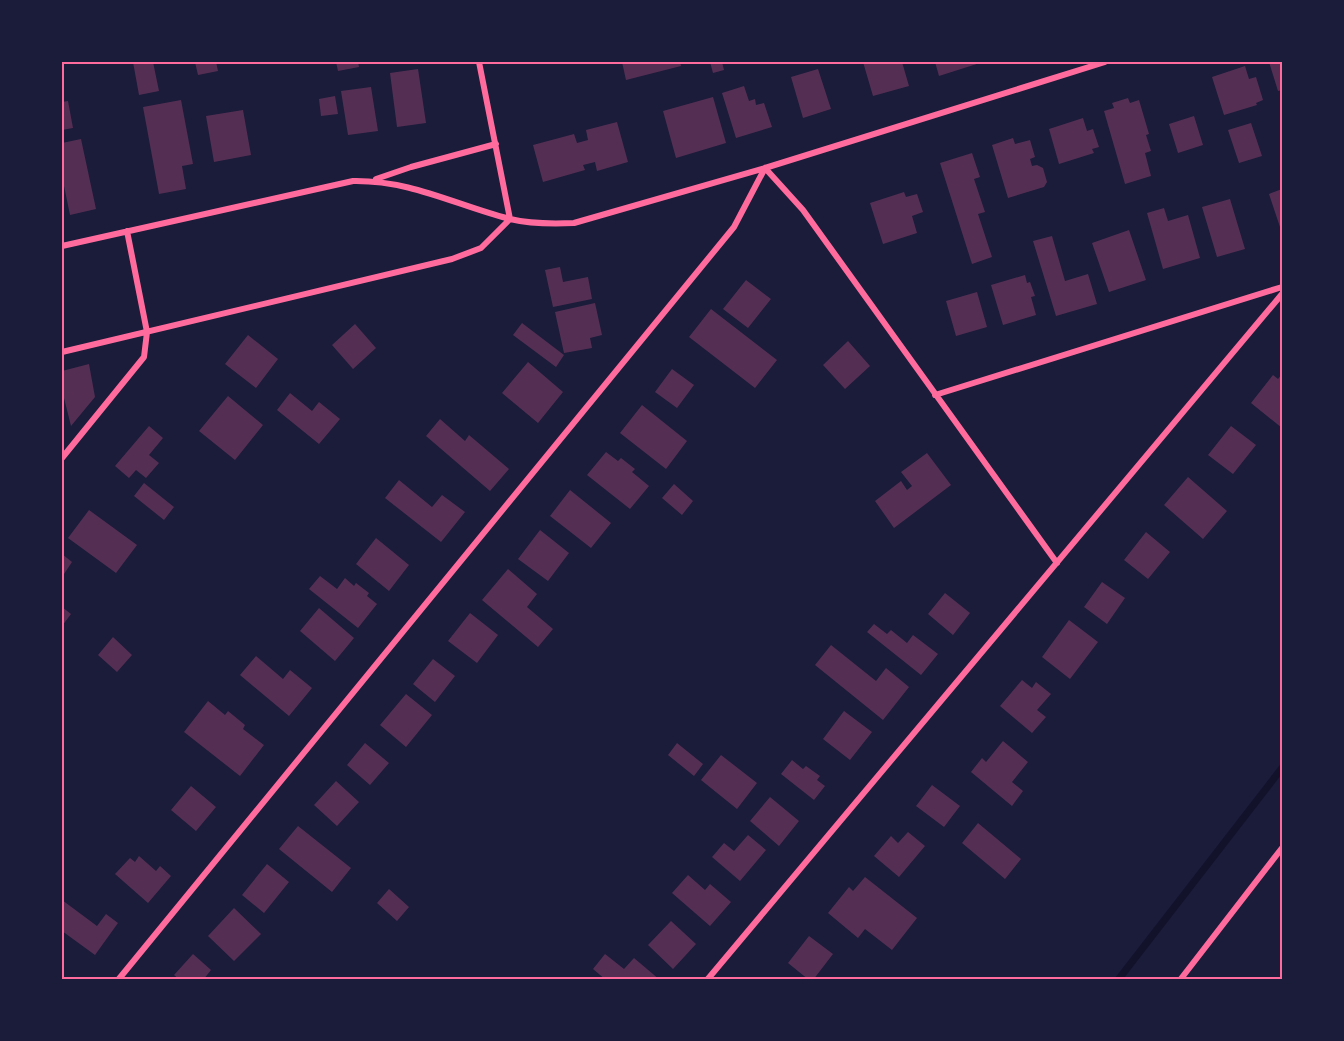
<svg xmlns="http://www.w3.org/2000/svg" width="1344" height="1041" viewBox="0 0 1344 1041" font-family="Raleway,sans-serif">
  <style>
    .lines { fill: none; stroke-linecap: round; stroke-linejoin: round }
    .stream { stroke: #12122b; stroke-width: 7 }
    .building { fill: #542f53 }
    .minor { stroke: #ff6b9d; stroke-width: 6 }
    .neatline { fill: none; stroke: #ff6b9d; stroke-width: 2 }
  </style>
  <rect width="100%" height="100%" fill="#1b1b3a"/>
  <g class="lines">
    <!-- stream -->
    <path class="stream" d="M1118,980L1282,768"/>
  </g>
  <!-- building -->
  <path class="building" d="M133,62H153L159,91L139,95Z
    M195,62H216L218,71L198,75Z
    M336,62H358L359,67L338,71Z
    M622,62H680L681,66L626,80Z
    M710,62H722L724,70L713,73Z
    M863,62H902L909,86L873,96Z
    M935,62H983L939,76Z
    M1269,62H1282V90L1278,91Z
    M1245,66L1249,79L1256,77L1263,100L1256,103L1257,105L1224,115L1212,77Z
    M418,69L426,123L397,127L390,73Z
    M818,69L831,109L803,118L791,77Z
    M744,86L749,101L755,99L756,105L764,103L772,127L736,138L722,93Z
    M371,87L378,131L348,135L341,91Z
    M335,96L338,114L321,116L319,99Z
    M713,97L726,143L676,158L663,111Z
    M1128,98L1130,103L1139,100L1149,134L1146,135L1151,151L1145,153L1151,176L1125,184L1104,111L1114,108L1112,103Z
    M181,100L193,164L182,166L186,189L159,194L143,107Z
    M68,101L73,128L62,130V102Z
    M243,110L251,155L214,162L206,116Z
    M1194,116L1203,145L1178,153L1169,124Z
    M1083,118L1087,131L1093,129L1099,147L1092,149L1094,153L1059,164L1049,129Z
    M617,122L628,162L597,171L595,162L583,165L585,170L543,182L533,145L574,134L577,143L588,140L586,130Z
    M1251,123L1262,156L1239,163L1228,130Z
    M1013,138L1015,144L1030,140L1035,157L1030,159L1032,166L1037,165L1043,168L1047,182L1044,187L1008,198L992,145Z
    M81,139L96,209L70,215L62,176V143Z
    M972,153L980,177L974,179L985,212L978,214L992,257L972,264L940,163Z
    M1282,189V233L1269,194Z
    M904,192L906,197L917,194L923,212L912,216L917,233L883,244L870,203Z
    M1230,199L1245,249L1217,257L1202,207Z
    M1164,208L1168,221L1188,215L1200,258L1163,269L1147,213Z
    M1129,230L1146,280L1109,292L1092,243Z
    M1052,236L1065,281L1088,274L1097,304L1056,316L1033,241Z
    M560,267L563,282L588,277L592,299L553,307L545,270Z
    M1025,275L1027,283L1030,282L1035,296L1031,297L1036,315L1003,325L991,285Z
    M746,280L771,299L748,328L723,309Z
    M977,292L987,327L956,336L946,301Z
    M595,303L602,335L590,338L592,348L564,353L555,312Z
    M711,309L777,360L755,388L689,337Z
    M522,323L564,355L556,367L513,335Z
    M355,324L376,348L353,369L332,345Z
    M248,335L278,359L256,388L225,364Z
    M848,341L870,366L845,389L823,365Z
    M528,362L563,392L538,423L502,393Z
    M89,364L95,397L71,426L62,390V371Z
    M672,369L694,385L677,408L655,392Z
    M1282,374V428L1251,403L1273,375L1278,379Z
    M290,393L312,411L319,402L340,419L319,444L277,410Z
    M228,396L263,425L235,460L199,431Z
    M642,405L687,441L666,469L620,433Z
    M440,419L465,441L469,435L509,469L490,491L426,436Z
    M149,426L163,438L149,455L159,463L146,478L136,470L129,478L115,466Z
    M1231,426L1256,445L1233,474L1208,455Z
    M606,452L618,461L621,458L635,469L632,472L649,486L630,509L587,475Z
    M927,453L951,485L894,528L875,501L901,481L907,490L912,486L901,472Z
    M1188,477L1227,511L1203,539L1164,505Z
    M399,480L432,507L442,495L465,512L441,542L385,498Z
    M144,483L174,507L164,520L134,496Z
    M674,484L693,501L682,515L662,498Z
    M570,490L611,523L591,548L550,516Z
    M89,510L137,545L116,573L68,538Z
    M540,530L569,553L548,581L518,559Z
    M1146,532L1170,552L1148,579L1124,560Z
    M376,538L409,565L389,591L356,564Z
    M62,554L72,562L62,577Z
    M508,569L537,594L527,607L553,629L538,647L482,600Z
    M320,576L337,589L345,578L354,586L356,583L369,593L367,596L377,604L358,628L309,589Z
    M1102,582L1125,598L1107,624L1084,607Z
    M945,593L970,613L953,635L928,614Z
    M62,607L71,614L62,626Z
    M319,608L354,638L335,661L300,631Z
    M470,613L498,635L477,663L448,641Z
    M1069,620L1098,642L1070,679L1042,657Z
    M874,624L887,634L891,630L907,643L913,635L938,654L921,675L867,632Z
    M113,637L132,655L117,672L98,655Z
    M831,645L876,681L886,668L909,687L883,720L815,665Z
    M256,656L283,679L290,670L312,688L289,716L240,675Z
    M433,659L455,676L435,702L413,684Z
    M1022,680L1032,688L1036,682L1051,694L1037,710L1046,717L1032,733L1000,706Z
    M406,694L432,715L406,747L380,725Z
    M208,701L225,715L228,711L245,725L243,729L264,745L240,776L184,732Z
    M844,711L872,732L850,760L823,739Z
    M1003,741L1028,762L1012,782L1023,791L1012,806L971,772L982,758L986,762Z
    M365,743L389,763L370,785L347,765Z
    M677,743L703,764L694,776L668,755Z
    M721,755L757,783L737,809L701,780Z
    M792,760L803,769L806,766L820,776L817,780L825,786L814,800L781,774Z
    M336,781L359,802L337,826L314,805Z
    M932,785L960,806L944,827L916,806Z
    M191,786L216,807L196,831L171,810Z
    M770,797L799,821L779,846L750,821Z
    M978,823L1021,859L1005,879L962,843Z
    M298,826L351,868L332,892L279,849Z
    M908,832L925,846L899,877L874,856L891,836L898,843Z
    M748,835L766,850L740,881L712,857L724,843L734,851Z
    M139,856L156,871L160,866L171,876L148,903L115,874L130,858L135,862Z
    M267,864L289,882L264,913L242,895Z
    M688,875L705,890L710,884L731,902L710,926L672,893Z
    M865,877L917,918L892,950L865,929L858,938L828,913L849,887L853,891Z
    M389,889L409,907L397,921L377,903Z
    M62,900L97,926L106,914L118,923L95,955L62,931Z
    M234,908L261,934L234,961L208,936Z
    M671,921L696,944L673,969L648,945Z
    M809,936L833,954L813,980H809L788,963Z
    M193,954L211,970L203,980H180L174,975Z
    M605,954L624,969L634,958L660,980H606L593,969Z"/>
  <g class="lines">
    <!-- minor -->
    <path class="minor" d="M479,62L510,219
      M376,179L411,167L496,144
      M62,246L353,181C411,180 455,205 510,219C531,224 553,224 574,223L765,168L1105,62
      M62,352L452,259L481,248L510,219
      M935,395L1282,287
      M62,458L144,357L147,332L127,231
      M118,980L734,227L765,168L803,210L1057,563
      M707,980L1282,294
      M1180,980L1282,848"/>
  </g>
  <!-- border -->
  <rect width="1344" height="1041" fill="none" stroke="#1b1b3a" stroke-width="126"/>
  <rect x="63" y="63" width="1218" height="915" class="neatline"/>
</svg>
